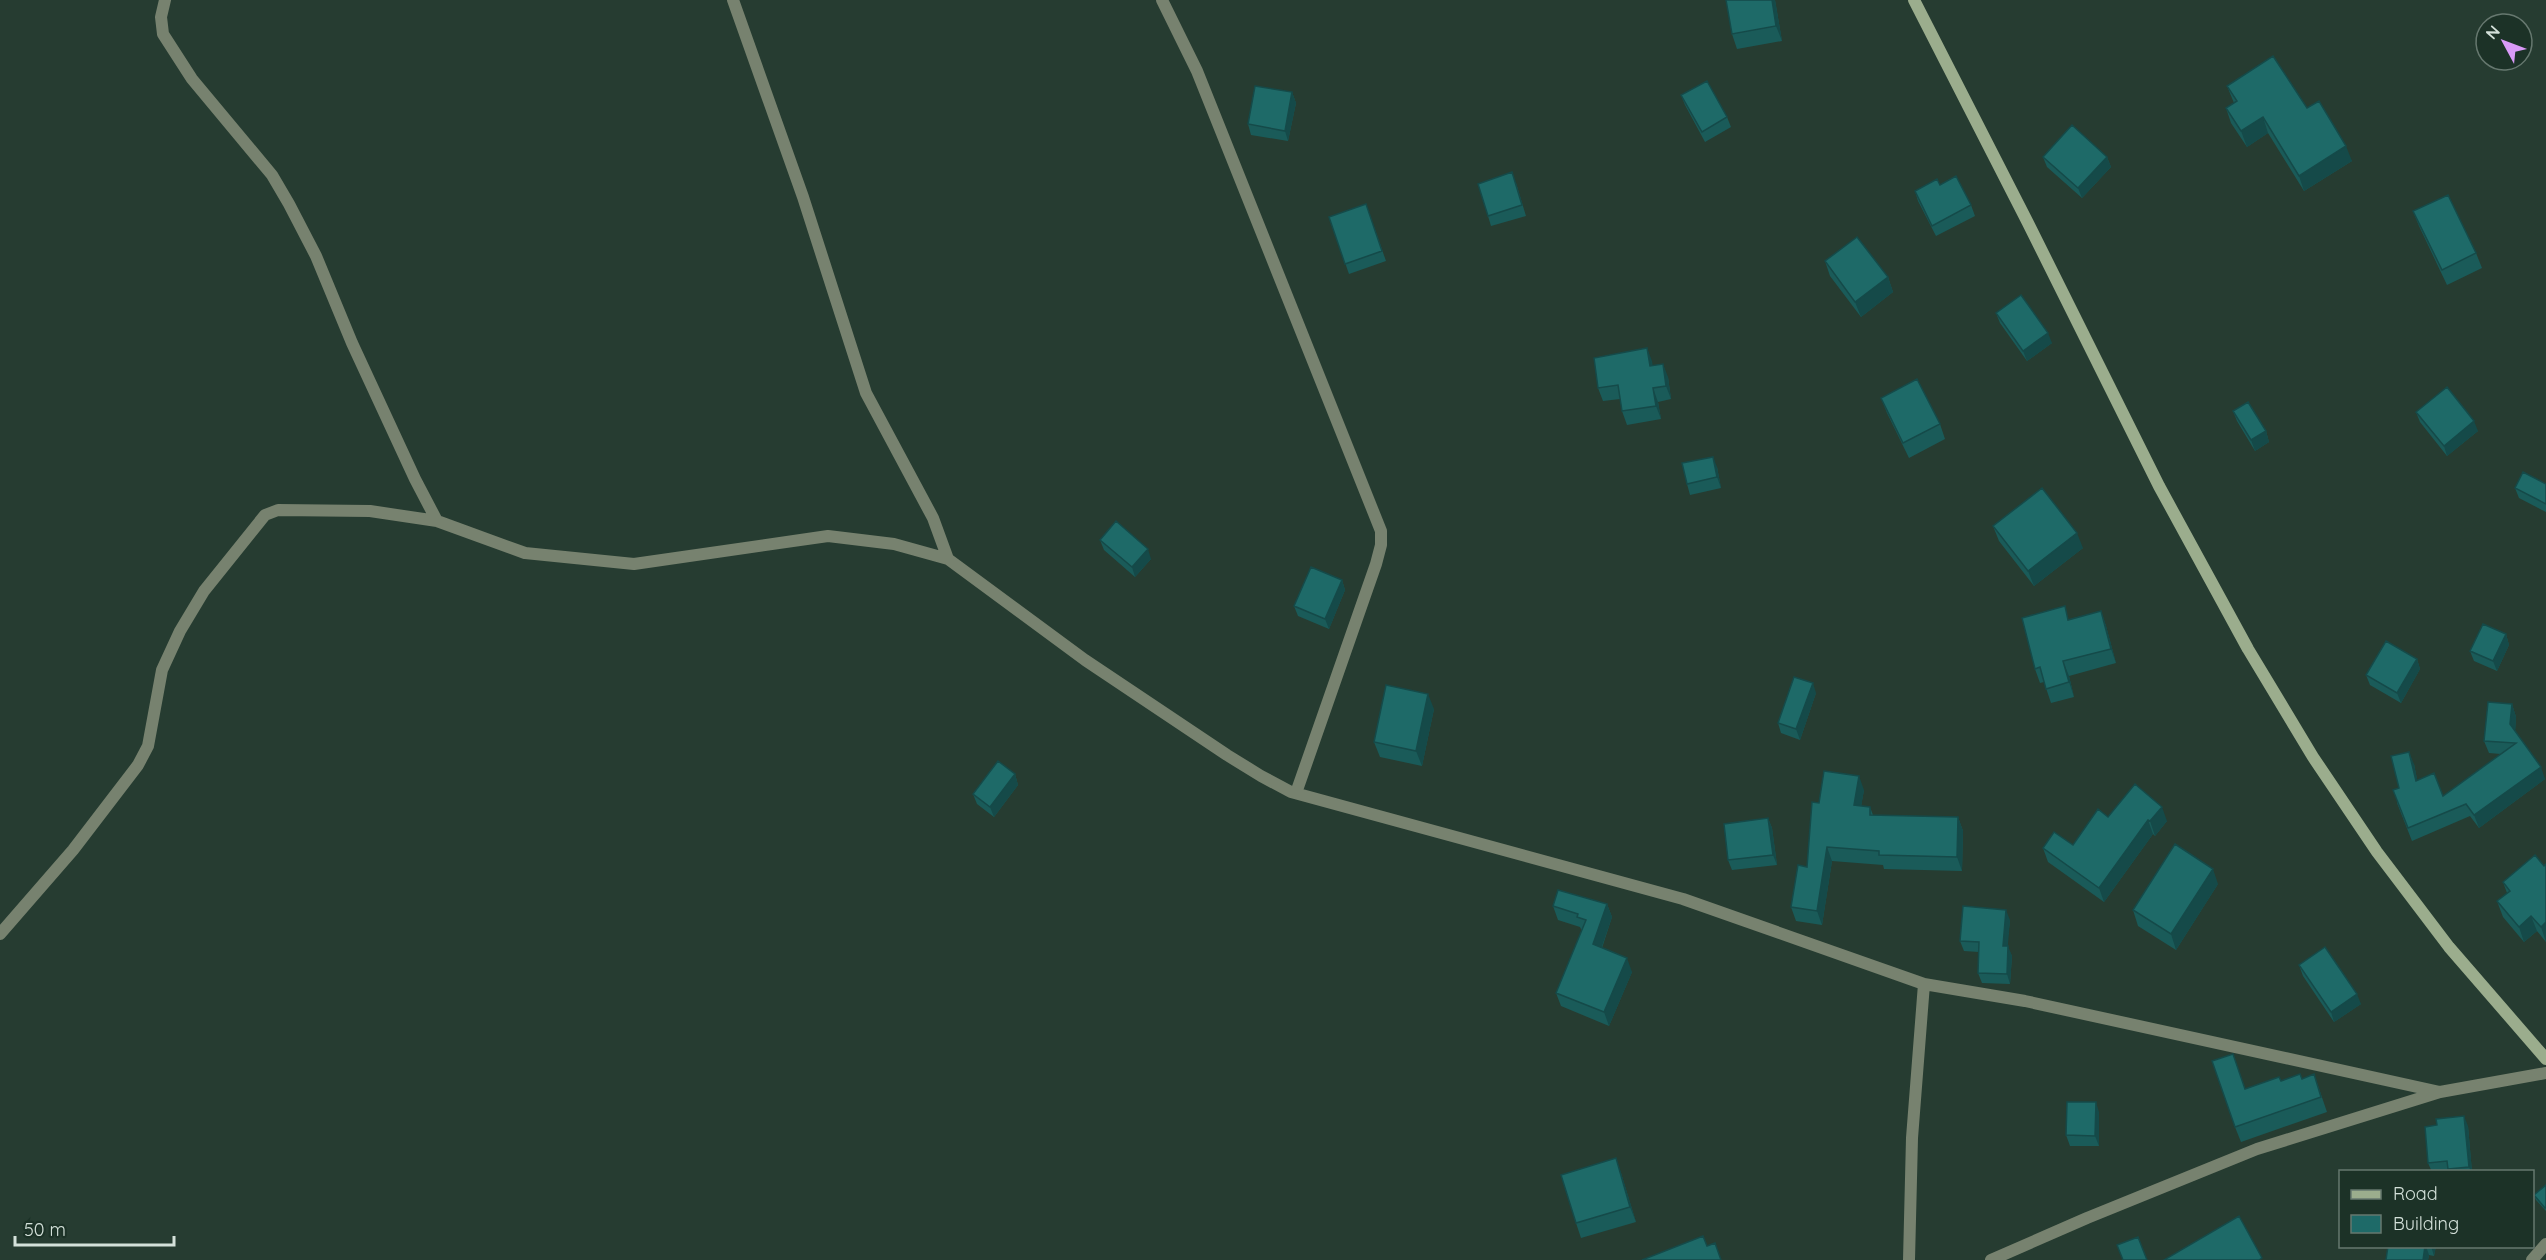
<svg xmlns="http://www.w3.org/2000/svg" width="2546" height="1260" viewBox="0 0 2546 1260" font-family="Quicksand,sans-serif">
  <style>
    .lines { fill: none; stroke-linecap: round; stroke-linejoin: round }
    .street { stroke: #77826f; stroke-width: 12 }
    .secondary { stroke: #9bad8d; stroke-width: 12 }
    .wall { fill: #1a5b59 }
    .shaded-wall { fill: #154a49 }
    .building { fill: #1e6a68; stroke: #154a49; stroke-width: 1.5 }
  </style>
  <rect width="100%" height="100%" fill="#263c31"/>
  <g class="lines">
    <!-- street -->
    <path class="street" d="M165,0L161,17L163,34L192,79L272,175L289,204L316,256L352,343L415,479L437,521
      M733,0L803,197L866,393L933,518L948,559
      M1162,0L1197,71L1381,531V545L1376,564L1296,793
      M0,934L73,850L138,765L148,746L162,670L180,631L204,591L265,515L278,510L370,511L437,521L525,553L634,564L828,536L894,544L948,559L1085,660L1227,755L1261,776L1291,792L1683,899L1924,984L2025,1001L2440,1092
      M1909,1260L1912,1138L1924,984
      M1991,1260L2087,1218L2257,1149L2440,1092L2546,1073
      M2532,1260L2546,1244"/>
    <!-- secondary -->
    <path class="secondary" d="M1914,0L2028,223L2159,486L2248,649L2313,757L2377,852L2449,947L2546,1059"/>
  </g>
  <!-- wall -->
  <path class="wall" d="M1726,0H1775L1782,41L1737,49L1732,34Z
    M2227,86L2307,108L2352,161L2304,191L2268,133L2247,147L2231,123L2226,108L2234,103Z
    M1292,92L1296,103L1288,141L1251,135L1248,124Z
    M1681,95L1727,117L1731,127L1705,142L1685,105Z
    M2043,157H2107L2111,167L2082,198L2047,167Z
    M1516,183L1526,216L1491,226L1488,216Z
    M1940,185L1971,205L1975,216L1936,236L1918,201L1915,191Z
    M1366,204L1386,261L1349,274L1329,217Z
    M2413,211L2476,253L2482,268L2447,285L2419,226Z
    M1825,261L1888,277L1893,292L1861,317L1830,276Z
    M1996,313L2052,343L2027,361L2000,323Z
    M1652,361V366L1668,377L1671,399L1658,402L1661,419L1627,425L1622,411L1620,399L1603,401L1598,388Z
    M1881,398L1940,424L1945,439L1909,458L1887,413Z
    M2233,411L2266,431L2269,442L2255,451L2237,421Z
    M2416,412L2478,431L2447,456L2420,422Z
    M1717,467L1721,488L1690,495L1687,484Z
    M2546,484V512L2519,498L2515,488Z
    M1993,526L2083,548L2034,586L1999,541Z
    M1100,540L1151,559L1135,577L1104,550Z
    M1342,580L1345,590L1329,629L1298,616L1294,606Z
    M2101,611L2106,626L2116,663L2069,676L2074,697L2051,703L2044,682L2040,683L2035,669L2070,619Z
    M2506,634L2509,645L2497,671L2474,661L2470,651Z
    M2417,659L2420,669L2401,703L2370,685L2366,675Z
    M1816,693L1800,740L1781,733L1778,723Z
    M2512,704L2516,717L2515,731L2545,779L2479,828L2470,816L2412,841L2397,803L2399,788L2414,764L2417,780L2443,796L2501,754L2489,753L2484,741Z
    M1434,709L1422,766L1380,757L1374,742Z
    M1015,774L1018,785L994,817L977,804L973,794Z
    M1864,790L1861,806L1870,807L1873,815L1958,817L1963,831L1962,871L1884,869L1883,865L1832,861L1822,925L1796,921L1791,907L1807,867L1819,803Z
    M2108,817L2167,821L2155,836L2153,834L2104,902L2048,862L2043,848L2073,845Z
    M1768,818L1772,828L1777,865L1732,870L1728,860Z
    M2546,864V942L2537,931L2524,942L2503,917L2497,901L2507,893L2503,882Z
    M2218,884L2176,950L2138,926L2133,910Z
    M1607,904L1612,917L1602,948L1632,972L1609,1026L1561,1006L1556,993L1582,931L1580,927L1558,920L1553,906Z
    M2010,920L2007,946L2012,956L2010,984L1982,983L1978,973L1979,952L1964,951L1960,941Z
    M2299,965L2361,1004L2334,1022L2303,976Z
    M2314,1074L2327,1112L2241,1142L2235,1127L2245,1089L2281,1081L2302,1079Z
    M2099,1112V1146H2070L2066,1135Z
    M2468,1126L2472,1172H2432L2428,1163Z
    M1621,1173L1636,1222L1581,1238L1576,1223Z
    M2546,1185V1211L2536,1200L2534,1195Z
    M2388,1246H2436L2434,1256L2429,1255L2428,1260H2386Z"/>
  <!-- shaded-wall -->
  <path class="shaded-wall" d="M1772,0H1775L1782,41L1776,26Z
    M1292,92L1296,103L1288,141L1285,131Z
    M2263,117L2268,133L2247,147L2241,131Z
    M2346,146L2352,161L2304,191L2299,176Z
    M2107,157L2111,167L2082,198L2078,188Z
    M1888,277L1893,292L1861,317L1855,302Z
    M2048,333L2052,343L2027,361L2023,351Z
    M1647,348L1652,361L1655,380L1650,366Z
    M1663,364L1668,377L1671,399L1666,386Z
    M1653,388L1658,402L1661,419L1656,406Z
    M2474,421L2478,431L2447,456L2444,446Z
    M2266,431L2269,442L2255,451L2251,440Z
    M1713,457L1717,467L1721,488L1717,477Z
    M2077,533L2083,548L2034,586L2028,571Z
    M1148,549L1151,559L1135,577L1132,567Z
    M1342,580L1345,590L1329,629L1325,619Z
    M2101,611L2106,626L2116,663L2111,649Z
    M2506,634L2509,645L2497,671L2493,661Z
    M2417,659L2420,669L2401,703L2397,693Z
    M2063,661L2069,676L2074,697L2069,682Z
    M1813,683L1816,693L1800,740L1796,729Z
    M1428,694L1434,709L1422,766L1416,751Z
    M2512,704L2516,717L2515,737L2510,724Z
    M2409,752L2414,764L2420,793L2416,781Z
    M2541,767L2545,779L2479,828L2474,815Z
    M1015,774L1018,785L994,817L990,807Z
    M1859,776L1864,790L1859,819L1854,805Z
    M2162,807L2167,821L2155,836L2150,821Z
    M1958,817L1963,831L1962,871L1957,857Z
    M1768,818L1772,828L1777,865L1773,855Z
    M2148,820L2153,834L2104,902L2099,888Z
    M1827,847L1832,861L1822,925L1817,911Z
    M2213,869L2218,884L2176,950L2171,934Z
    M1607,904L1612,917L1598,958L1593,944Z
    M2006,910L2010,920L2007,956L2003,946Z
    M2531,916L2537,931L2524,942L2519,927Z
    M2546,922V942L2541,927Z
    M2008,946L2012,956L2010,984L2007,974Z
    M1627,958L1632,972L1609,1026L1604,1012Z
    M2357,994L2361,1004L2334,1022L2331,1012Z
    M2096,1102L2099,1112V1146L2095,1136Z
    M2464,1116L2468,1126L2472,1172H2471L2469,1167Z
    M1616,1158L1621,1173L1636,1222L1630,1207Z
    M2425,1246H2426L2429,1255L2428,1260H2423Z
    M2431,1246H2436L2434,1256Z"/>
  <!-- building -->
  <path class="building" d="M1726,0H1772L1776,26L1732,34Z
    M2273,56L2307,108L2319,101L2346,146L2299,176L2263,117L2241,131L2226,108L2237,101L2227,86Z
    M1707,81L1727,117L1702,132L1681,95Z
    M1255,86L1292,92L1285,131L1248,124Z
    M2072,125L2107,157L2078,188L2043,157Z
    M1512,172L1522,205L1488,216L1478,184Z
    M1956,176L1971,205L1932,226L1915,191L1937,179L1940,185Z
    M2448,195L2476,253L2442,270L2413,211Z
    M1366,204L1382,251L1345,264L1329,217Z
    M1857,237L1888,277L1855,302L1825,261Z
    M2021,295L2048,333L2023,351L1996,313Z
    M1647,348L1650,366L1663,364L1666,386L1653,388L1656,406L1622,411L1618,385L1598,388L1594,358Z
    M1917,379L1940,424L1903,443L1881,398Z
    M2447,387L2474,421L2444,446L2416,412Z
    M2248,402L2266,431L2251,440L2233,411Z
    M1713,457L1717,477L1687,484L1682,463Z
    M2523,472L2546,484V504L2515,488Z
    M2042,488L2077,533L2028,571L1993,526Z
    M1116,521L1148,549L1132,567L1100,540Z
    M1311,567L1342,580L1325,619L1294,606Z
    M2065,606L2068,620L2101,611L2111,649L2063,661L2069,682L2046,689L2040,667L2035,669L2022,618Z
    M2483,624L2506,634L2493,661L2470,651Z
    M2386,641L2417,659L2397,693L2366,675Z
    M1794,677L1813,683L1796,729L1778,723Z
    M1386,685L1428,694L1416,751L1374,742Z
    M2488,702L2512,704L2510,724L2541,767L2474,815L2466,804L2408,828L2393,790L2399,788L2391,756L2409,752L2416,781L2434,773L2443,796L2516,743L2484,741Z
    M998,761L1015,774L990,807L973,794Z
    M1824,771L1859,776L1854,805L1870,807V815L1958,817L1957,857L1879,855V851L1827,847L1817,911L1791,907L1798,865L1807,867L1812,802L1819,803Z
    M2135,784L2162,807L2150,821L2148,820L2099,888L2043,848L2054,832L2073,845L2098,809L2108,817Z
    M1768,818L1773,855L1728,860L1724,824Z
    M2175,844L2213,869L2171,934L2133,910Z
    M2535,855L2544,866L2546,864V922L2541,927L2531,916L2519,927L2497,901L2510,891L2503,882Z
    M1558,890L1607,904L1593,944L1627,958L1604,1012L1556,993L1586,920L1577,917L1578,914L1553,906Z
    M1963,906L2006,910L2003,946H2008L2007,974L1978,973L1979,942L1960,941Z
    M2325,947L2357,994L2331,1012L2299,965Z
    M2233,1054L2245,1089L2279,1077L2281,1081L2300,1074L2302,1079L2314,1074L2321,1097L2235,1127L2212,1061Z
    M2067,1102H2096L2095,1136L2066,1135Z
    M2464,1116L2469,1167L2448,1169L2447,1161L2428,1163L2425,1127L2437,1125L2436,1119Z
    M1616,1158L1630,1207L1576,1223L1561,1175Z
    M2546,1185V1207L2545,1208L2534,1195Z
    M2239,1216L2262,1258L2259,1260H2164Z
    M1703,1236L1707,1246L1715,1243L1721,1260H1642Z
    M2138,1237L2147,1260H2123L2117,1245Z
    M2388,1246H2425L2423,1260H2386Z"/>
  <!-- legend -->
  <rect x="2339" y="1170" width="195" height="78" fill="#1c3227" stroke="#66786f" stroke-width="1.5"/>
  <rect x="2351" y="1190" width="30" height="9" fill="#9bad8d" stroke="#66786f" stroke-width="1.5"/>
  <text x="2393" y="1200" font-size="18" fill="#d4e1da">Road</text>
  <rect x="2351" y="1215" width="30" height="18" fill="#1e6a68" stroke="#66786f" stroke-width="1.5"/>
  <text x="2393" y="1230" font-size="18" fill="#d4e1da">Building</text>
  <!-- north arrow -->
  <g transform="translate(2504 42) rotate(311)"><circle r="28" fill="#1c3227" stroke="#66786f" stroke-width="1.5"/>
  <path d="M0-4.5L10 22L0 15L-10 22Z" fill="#d99af7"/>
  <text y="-9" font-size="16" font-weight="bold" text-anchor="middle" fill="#d4e1da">N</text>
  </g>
  <!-- scale -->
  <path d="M15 1236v9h159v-9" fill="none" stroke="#d4e1da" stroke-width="3"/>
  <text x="24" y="1236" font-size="18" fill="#d4e1da" stroke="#1c3227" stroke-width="4.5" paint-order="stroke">50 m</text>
</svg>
